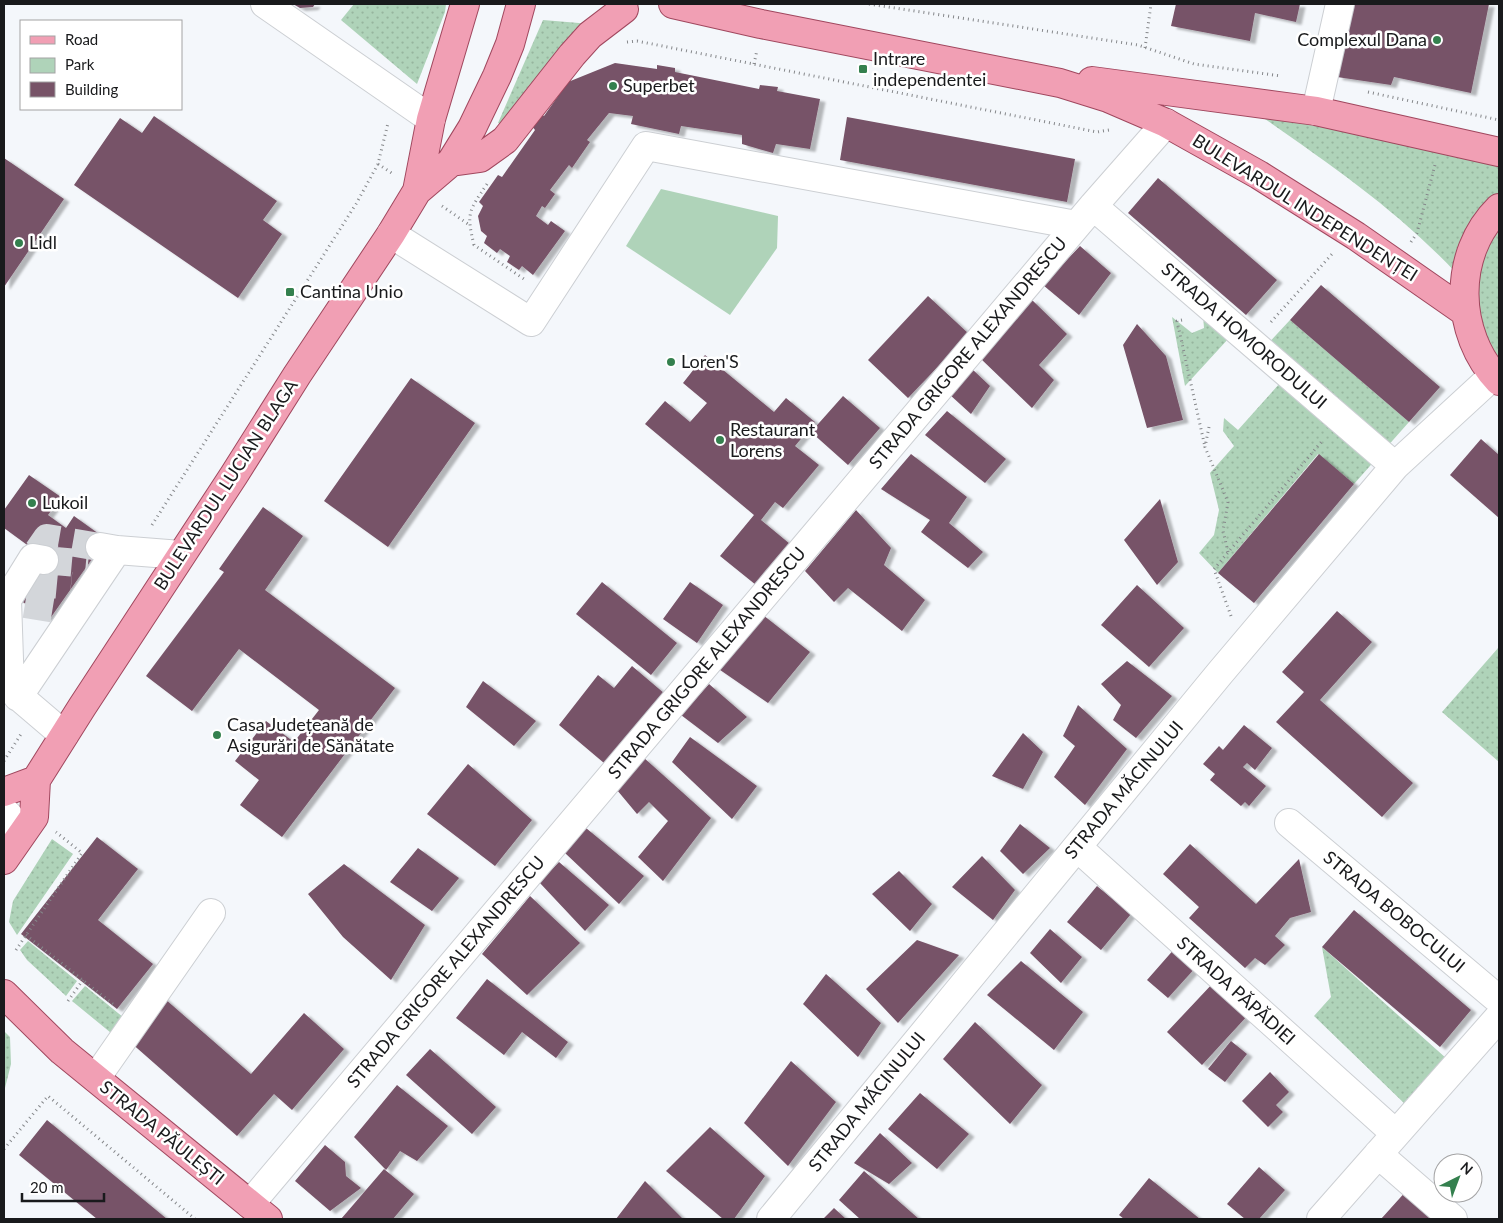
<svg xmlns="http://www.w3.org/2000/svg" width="1503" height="1223" viewBox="0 0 1503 1223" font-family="Lato,sans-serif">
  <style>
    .grass { fill: url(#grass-dots) }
    .park { fill: #afd3b9 }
    .building { fill: #775367; filter: url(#shadow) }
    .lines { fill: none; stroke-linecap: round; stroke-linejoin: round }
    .minor-tunnel { stroke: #d3d6da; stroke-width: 28; stroke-dasharray: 28 14; stroke-linecap: butt }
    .minor-casing { stroke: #cccfd3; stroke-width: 30 }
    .major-casing { stroke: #a0475e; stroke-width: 30 }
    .path { stroke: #85878a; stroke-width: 3; stroke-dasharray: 1 4; stroke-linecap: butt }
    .minor { stroke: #fff; stroke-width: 28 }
    .major { stroke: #f19fb4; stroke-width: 28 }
    .poi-dot { fill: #34804e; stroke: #fff; stroke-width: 2 }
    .labels { text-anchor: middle; stroke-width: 5; stroke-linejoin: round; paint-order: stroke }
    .poi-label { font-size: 18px; fill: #191a1c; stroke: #fff; text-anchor: start }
    .street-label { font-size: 18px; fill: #191a1c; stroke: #fff }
  </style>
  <defs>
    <pattern id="grass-dots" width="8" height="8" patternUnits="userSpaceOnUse" patternTransform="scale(1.25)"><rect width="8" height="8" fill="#afd3b9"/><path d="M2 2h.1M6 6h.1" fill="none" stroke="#96b59e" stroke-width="1.8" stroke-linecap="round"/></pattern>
    <filter id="shadow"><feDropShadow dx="5.5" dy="3" stdDeviation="1" flood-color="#0004"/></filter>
  </defs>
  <rect width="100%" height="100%" fill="#f4f7fb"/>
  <!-- grass -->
  <path class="grass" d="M354,4H446L445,12L417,84L341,20Z
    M543,20L591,24L505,126L498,123Z
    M1258,114L1337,127L1499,163V198L1457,274C1399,211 1328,163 1258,114Z
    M1499,208V381L1465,312Z
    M1203,314L1229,338L1185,386L1172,317L1192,333L1204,328Z
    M1290,320L1409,422L1354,484L1318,454L1218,573L1199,553L1214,535L1219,510L1210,473L1234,446L1223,431L1224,418L1238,430L1288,374L1261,351Z
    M1499,647V762L1442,712Z
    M52,839L73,854L17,935L9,922L13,901Z
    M28,941L77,981L66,996L27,960L20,950Z
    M1322,947L1447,1059L1407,1106L1314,1016L1331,997Z
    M85,986L129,1022L116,1037L72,1001Z
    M4,1031L10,1037L11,1064L4,1092Z"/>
  <!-- park -->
  <path class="park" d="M661,189L778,216L777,248L730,315L626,246Z"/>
  <!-- building -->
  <path class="building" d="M293,4H315L313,7L300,8Z
    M1176,4H1300L1296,22L1255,13L1250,41L1171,26Z
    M1351,4H1489L1471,93L1394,77L1391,85L1337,77Z
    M615,63L657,69V65L675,68V72L759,89L760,85L778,87L777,91L820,99L810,149L776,144L773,153L742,144V135L681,126L679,134L631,124L633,116L609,113L587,140L590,142L572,168L569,165L550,190L555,194L545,208L542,206L536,216L548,225L551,221L565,231L533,275L522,266L519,270L507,262L510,256L500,249L497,253L484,243L487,236L481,231L478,216L483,206L479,202L498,175L502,177L535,130L532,126L541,114L544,116L568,82Z
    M154,116L277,201L263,220L282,234L238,298L74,185L120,118L142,133Z
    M847,117L1075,159L1067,202L840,160Z
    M4,158L64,199L4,287Z
    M1158,178L1277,280L1246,315L1128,213Z
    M1080,246L1111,273L1079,315L1043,285Z
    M1321,285L1440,387L1409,422L1290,320Z
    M928,296L969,334L908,398L868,360Z
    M1031,299L1067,334L1039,365L1054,380L1032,408L980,358Z
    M1137,324L1166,356L1183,420L1147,428L1123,345Z
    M705,355L774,412L786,398L815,422L795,446L819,465L783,508L775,502L761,520L790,544L756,585L720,556L754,515L645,424L665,401L690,422L707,403L683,383Z
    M971,368L990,386L971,414L949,394Z
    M411,378L475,423L388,547L324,501Z
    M843,396L880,428L848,465L811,432Z
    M947,411L1006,459L985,483L925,435Z
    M1481,439L1499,455V518L1450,475Z
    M911,454L967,497L949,523L983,552L968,568L921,532L930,520L881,489Z
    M1319,454L1354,484L1254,603L1218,573Z
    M29,475L61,497L48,515L66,528L74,516L106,539L49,620L17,598L45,558L4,528V510Z
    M1160,499L1178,562L1157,585L1124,540Z
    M263,507L303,536L265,590L395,688L282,837L240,805L259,780L235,761L266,721L294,742L319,710L239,649L192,711L146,676L224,572L219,569Z
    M856,510L891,548L884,565L925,600L902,631L848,588L834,602L805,571Z
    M602,582L677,643L651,675L576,614Z
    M690,582L723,605L697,643L663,619Z
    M1137,585L1184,628L1149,667L1101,625Z
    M1337,611L1372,642L1320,700L1413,783L1382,817L1276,722L1304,692L1282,672Z
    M763,615L810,652L768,703L710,663Z
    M1127,661L1172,696L1136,738L1113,720L1121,705L1101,684Z
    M632,666L665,694L604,763L559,725L598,675L614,688Z
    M483,681L536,721L514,746L466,707Z
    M709,684L747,717L718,743L681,715Z
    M1078,705L1127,749L1085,805L1054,777L1075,746L1063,736Z
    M1244,725L1272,748L1255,770L1247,763L1243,767L1266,786L1249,806L1245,802L1241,806L1210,780L1215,774L1203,764L1219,746L1223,750Z
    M1023,733L1043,752L1023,789L992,776Z
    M690,737L757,786L732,819L672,762Z
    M643,757L711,818L663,881L638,857L668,821L649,802L637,814L617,790Z
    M468,764L532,820L495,866L427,814Z
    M1020,824L1050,848L1023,874L1000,851Z
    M586,828L644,876L619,904L565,853Z
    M97,837L138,869L98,920L153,964L117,1009L21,934Z
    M1190,844L1256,904L1299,859L1311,912L1290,918L1275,936L1285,945L1265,965L1255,958L1245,968L1189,918L1199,907L1163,874Z
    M418,848L459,878L432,911L390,882Z
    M982,856L1015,890L993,920L952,887Z
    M559,862L609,905L585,931L539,882Z
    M344,864L425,925L391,980L343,937L308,894Z
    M899,871L932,904L910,931L872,894Z
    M1097,886L1131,914L1101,950L1067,922Z
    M530,896L580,943L527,995L482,954Z
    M1354,910L1471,1010L1440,1047L1322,947Z
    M1050,929L1082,957L1061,983L1030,953Z
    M917,940L959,955L898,1023L866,989Z
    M1176,947L1197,966L1168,998L1147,980Z
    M1021,961L1083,1012L1054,1050L987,995Z
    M826,974L881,1023L858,1057L803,1004Z
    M487,979L568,1042L556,1058L522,1032L504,1055L456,1018Z
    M1214,982L1249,1014L1202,1065L1167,1032Z
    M157,992L251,1074L304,1013L344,1049L292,1110L274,1094L237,1136L121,1034Z
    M975,1022L1042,1085L1010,1124L943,1059Z
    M1231,1041L1247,1054L1225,1082L1208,1069Z
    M430,1049L496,1107L472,1134L406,1075Z
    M791,1061L836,1102L788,1166L744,1123Z
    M1270,1072L1289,1092L1276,1105L1283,1112L1268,1127L1242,1101Z
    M397,1085L448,1126L417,1161L400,1151L386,1170L354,1137Z
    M920,1093L969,1134L937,1169L888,1129Z
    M47,1120L167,1219H97L19,1155Z
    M710,1127L765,1176L734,1219H723L666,1171Z
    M880,1133L912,1163L889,1184L854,1163Z
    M325,1145L345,1162L346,1176L361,1188L330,1211L295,1181Z
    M1259,1167L1285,1190L1259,1219H1245L1227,1204Z
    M384,1169L414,1194L393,1219H341Z
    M864,1171L919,1219H860L839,1200Z
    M1149,1178L1200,1219H1124L1119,1215Z
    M645,1181L683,1219H616Z
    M1408,1189L1443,1219H1381Z
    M834,1208L846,1219H823Z"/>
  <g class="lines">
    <!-- minor-tunnel -->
    <path class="minor-tunnel" d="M38,551L47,538L99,547
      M44,560L88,564
      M29,582L71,586
      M25,604L56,609"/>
    <defs>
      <path id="minor" d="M265,4L431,119
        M1316,111L1340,4
        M1093,206L1395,466
        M391,234L531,322L646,146L1076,225
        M100,547L117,550L181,555
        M44,560L33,558L7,600L10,689L64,735
        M18,697L117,550
        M4,811L9,816L4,826
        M1289,823L1499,1000
        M1077,847L1396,1134
        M96,1078L211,913
        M1378,1154L1453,1219
        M250,1204L1093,206L1166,123
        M771,1219L1220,673L1395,466L1494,375
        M1321,1219L1499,1017"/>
      <path id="major" d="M673,4L761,24L1060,83L1108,98L1166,123L1259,175L1356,236L1465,312
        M1092,81L1316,111L1499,152
        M451,162L480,158L505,140L572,55L590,35L624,9
        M417,191L431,119L465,4
        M1499,208C1452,254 1454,334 1499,381
        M4,792L36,780
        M4,860L34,817L36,780L82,707L234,475L297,375L391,234L417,191L451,162L472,128L497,76L510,44L521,4
        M4,994L62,1051L268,1219"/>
    </defs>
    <!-- minor casing -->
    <use href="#minor" class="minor-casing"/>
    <!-- major casing -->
    <use href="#major" class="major-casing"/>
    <!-- path -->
    <path class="path" d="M869,4L1138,45L1194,64L1281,76
      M627,42L637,41L1097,132L1109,130
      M1145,48L1151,4
      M754,64L757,50
      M1368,92L1499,120
      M378,164L393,174
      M487,184C469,211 466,212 474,245L527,281
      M442,206L468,224
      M1411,242L1417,233L1435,165
      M1182,320L1177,321L1205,447
      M1271,322L1332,254
      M1209,427L1205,447L1228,502L1223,531L1228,552
      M152,525L356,204L378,164L388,123
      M1231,616L1214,569L1323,440
      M4,761L21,734
      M26,935L114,1005
      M16,950L82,853L56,832
      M68,1001L83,980
      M4,1149L48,1096L195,1219"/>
    <!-- minor -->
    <use href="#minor" class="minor"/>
    <!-- major -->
    <use href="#major" class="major"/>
  </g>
  <!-- markers -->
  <g class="poi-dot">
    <circle cx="1437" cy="40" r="5"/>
    <rect x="858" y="64" width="10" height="10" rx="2.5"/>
    <circle cx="613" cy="86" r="5"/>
    <circle cx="19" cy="243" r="5"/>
    <rect x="285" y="287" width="10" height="10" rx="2.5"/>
    <circle cx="671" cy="362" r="5"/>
    <circle cx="720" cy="440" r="5"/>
    <circle cx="32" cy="503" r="5"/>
    <circle cx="217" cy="735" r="5"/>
  </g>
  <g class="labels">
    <!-- poi labels -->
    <g class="poi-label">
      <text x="1427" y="46" text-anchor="end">Complexul Dana</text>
      <text x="873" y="65">Intrare<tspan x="873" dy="21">independentei</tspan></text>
      <text x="623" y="92">Superbet</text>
      <text x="29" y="249">Lidl</text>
      <text x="300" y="298">Cantina Unio</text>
      <text x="681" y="368">Loren'S</text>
      <text x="730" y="436">Restaurant<tspan x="730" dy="21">Lorens</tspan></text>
      <text x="42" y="509">Lukoil</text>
      <text x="227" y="731">Casa Județeană de<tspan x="227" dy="21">Asigurări de Sănătate</tspan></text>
    </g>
    <!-- street labels -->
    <g class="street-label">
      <text transform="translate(1305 208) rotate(32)" y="6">BULEVARDUL INDEPENDENȚEI</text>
      <text transform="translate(1244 336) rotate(41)" y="6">STRADA HOMORODULUI</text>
      <text transform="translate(968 353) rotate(-50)" y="6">STRADA GRIGORE ALEXANDRESCU</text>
      <text transform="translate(226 485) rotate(-57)" y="6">BULEVARDUL LUCIAN BLAGA</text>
      <text transform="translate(707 663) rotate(-50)" y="6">STRADA GRIGORE ALEXANDRESCU</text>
      <text transform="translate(1124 790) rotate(-50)" y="6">STRADA MĂCINULUI</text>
      <text transform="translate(1394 912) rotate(40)" y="6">STRADA BOBOCULUI</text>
      <text transform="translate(446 972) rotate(-50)" y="6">STRADA GRIGORE ALEXANDRESCU</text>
      <text transform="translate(1236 991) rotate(42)" y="6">STRADA PĂPĂDIEI</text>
      <text transform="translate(867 1102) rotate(-51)" y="6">STRADA MĂCINULUI</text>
      <text transform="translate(162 1133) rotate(39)" y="6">STRADA PĂULEȘTI</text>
    </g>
  </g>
  <!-- border -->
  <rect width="1503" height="1223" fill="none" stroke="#191a1c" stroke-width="10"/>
  <!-- legend -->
  <rect x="20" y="20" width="162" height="90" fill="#ffffff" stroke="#a3a3a4"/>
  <rect x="30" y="36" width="25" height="8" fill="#f19fb4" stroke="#a3a3a4"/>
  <text x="65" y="45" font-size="15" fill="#191a1c">Road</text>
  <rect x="30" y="58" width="25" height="15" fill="#afd3b9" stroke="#a3a3a4"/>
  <text x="65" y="70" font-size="15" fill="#191a1c">Park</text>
  <rect x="30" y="82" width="25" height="15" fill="#775367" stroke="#a3a3a4"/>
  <text x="65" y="95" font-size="15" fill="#191a1c">Building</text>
  <!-- north arrow -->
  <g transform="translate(1458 1178) rotate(42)"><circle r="24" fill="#ffffff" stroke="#a3a3a4"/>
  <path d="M0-4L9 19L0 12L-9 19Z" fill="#34804e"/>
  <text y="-8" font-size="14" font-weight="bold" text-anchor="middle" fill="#191a1c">N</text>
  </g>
  <!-- scale -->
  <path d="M22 1193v8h82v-8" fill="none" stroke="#191a1c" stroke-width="2.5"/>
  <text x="30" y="1193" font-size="15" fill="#191a1c" stroke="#ffffff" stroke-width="4" paint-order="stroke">20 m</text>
</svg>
